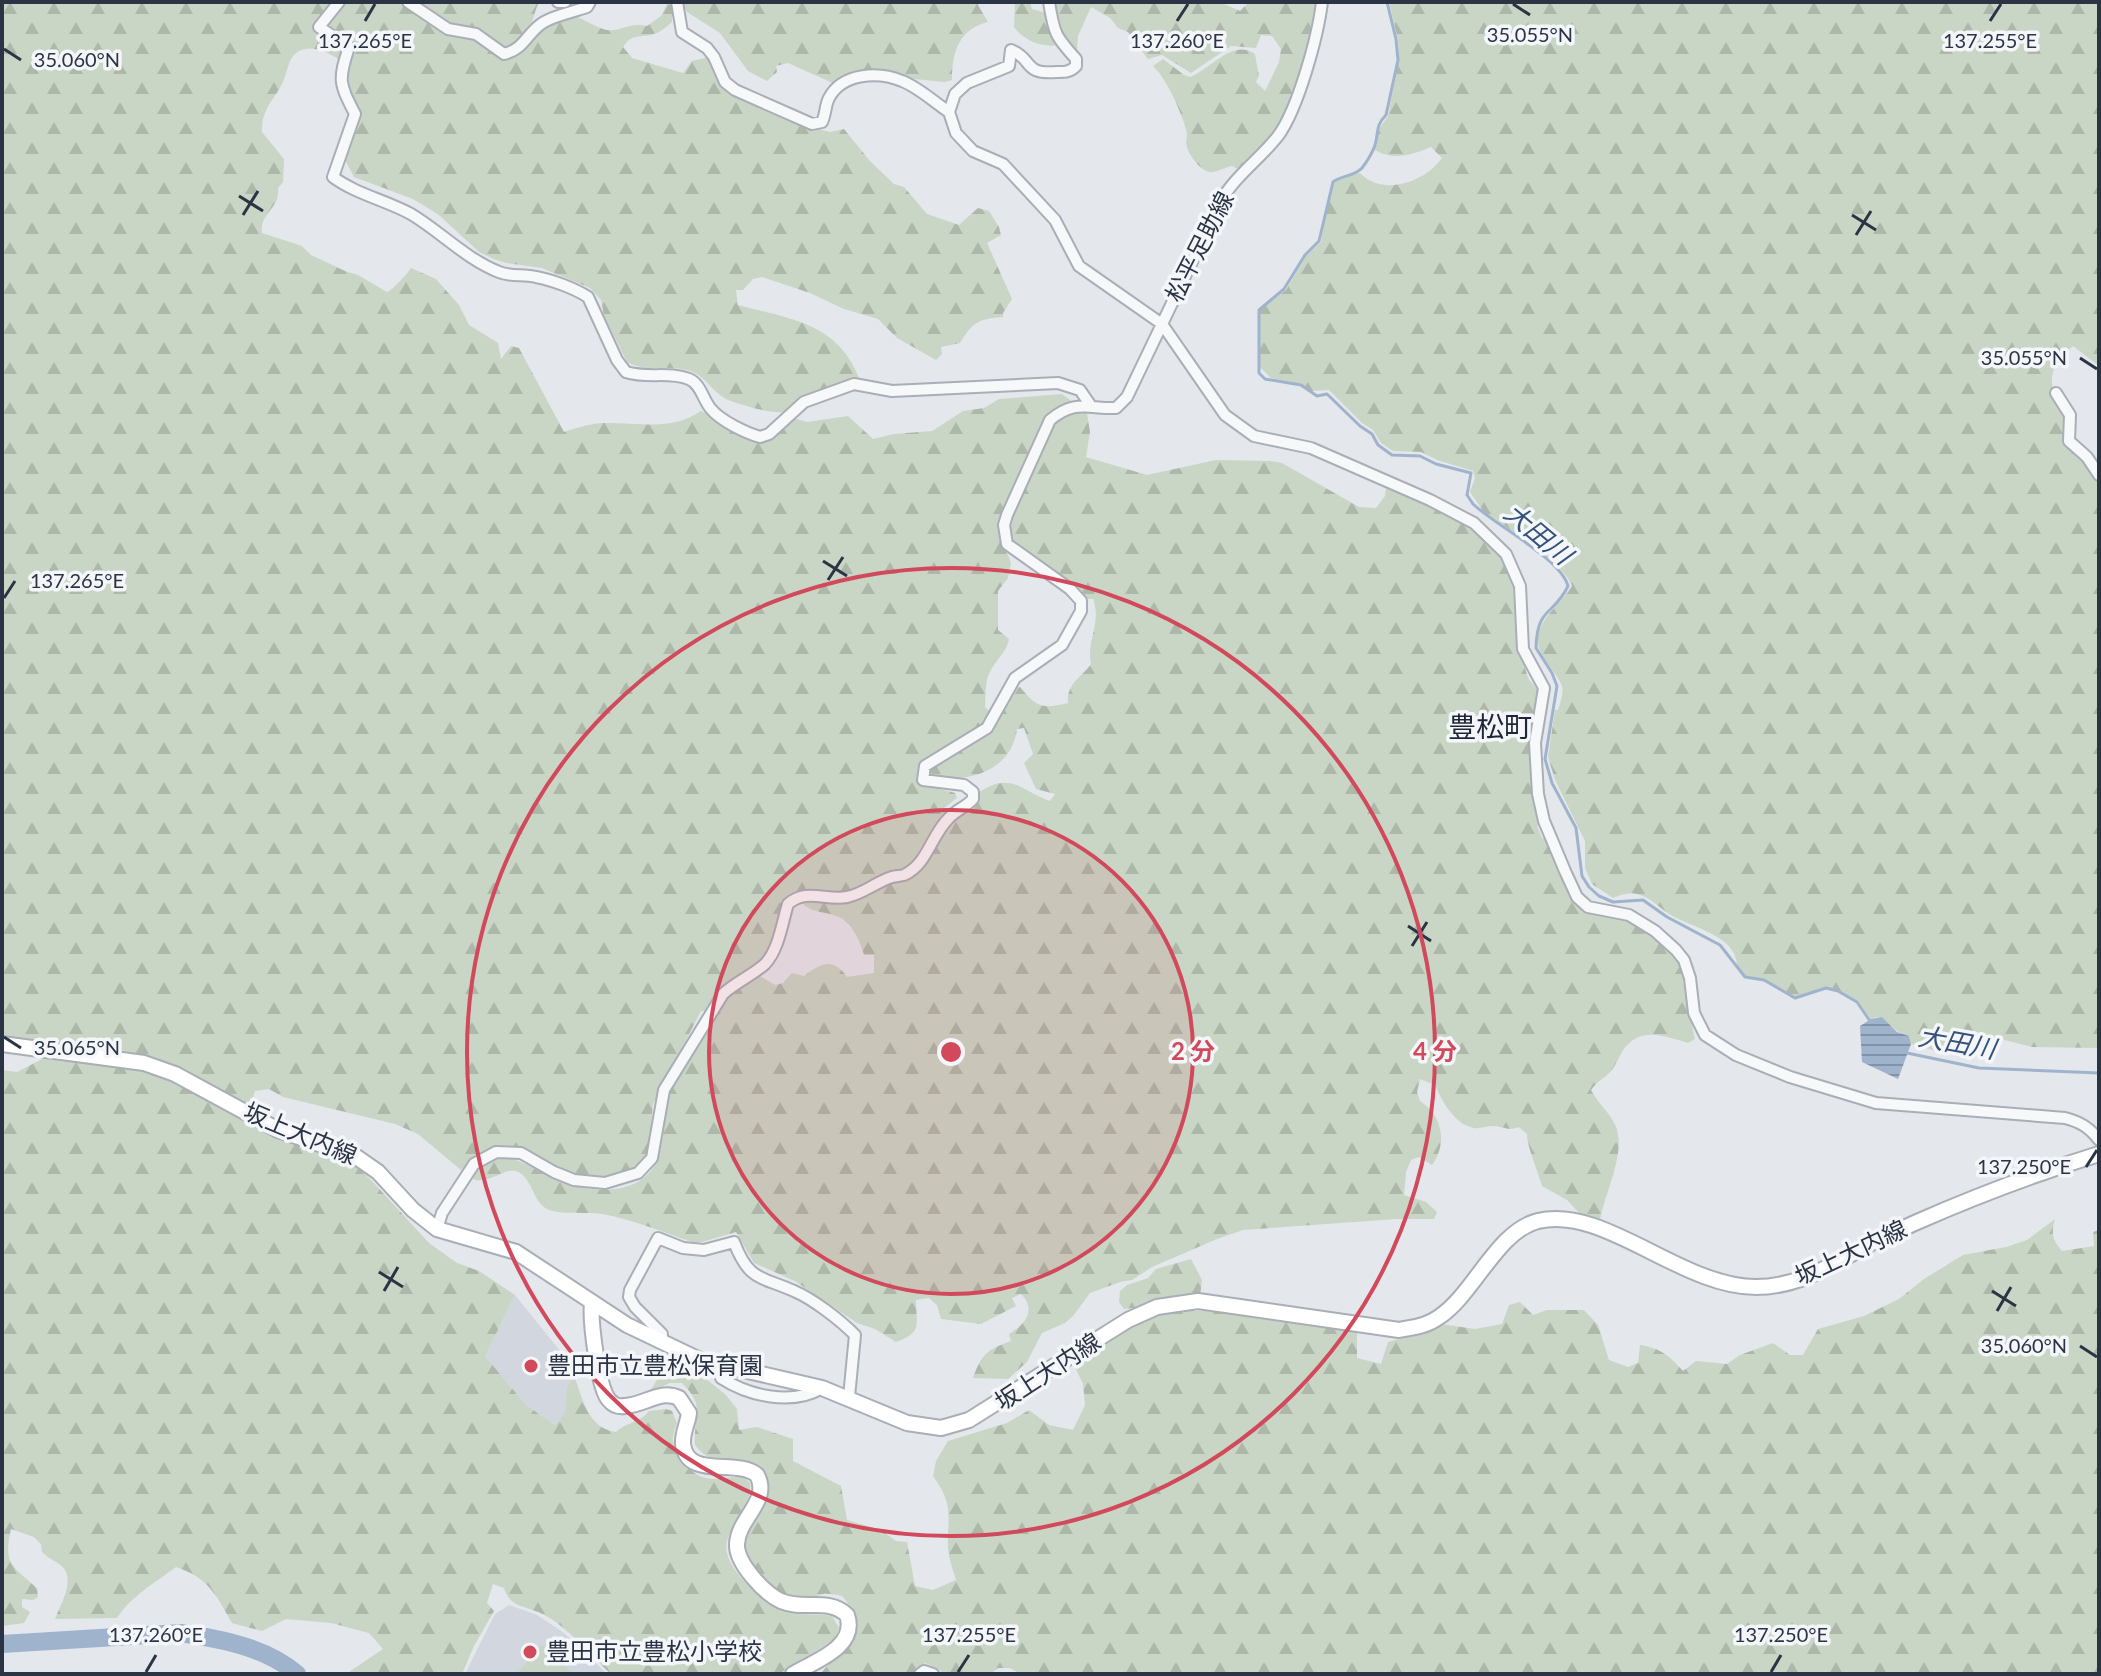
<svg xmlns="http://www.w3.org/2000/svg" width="2101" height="1676" viewBox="0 0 2101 1676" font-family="Lato,'Noto Sans JP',sans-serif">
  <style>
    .built { fill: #d2d6de }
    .forest { fill: url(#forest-firs) }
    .pitch { fill: #c9d6c5 }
    .water { fill: url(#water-rules) }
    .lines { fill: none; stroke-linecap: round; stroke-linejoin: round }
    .stream { stroke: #9fb4cc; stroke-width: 3 }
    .river { stroke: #9fb4cc; stroke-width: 18 }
    .minor-casing { stroke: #a9aeb7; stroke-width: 14 }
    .secondary-casing { stroke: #a9aeb7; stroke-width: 18 }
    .minor { stroke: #f7f8fa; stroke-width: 10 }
    .secondary { stroke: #fff; stroke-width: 14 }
    .ticks { fill: none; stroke: #2b3445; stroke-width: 3 }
    .ring { fill: none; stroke: #d1495b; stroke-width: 4 }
    .poi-dot { fill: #d1495b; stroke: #f4f6f9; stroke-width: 3 }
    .labels { text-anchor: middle; stroke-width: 7; stroke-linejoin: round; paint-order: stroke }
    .street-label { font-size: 24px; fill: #2b3445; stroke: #f4f6f9 }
    .poi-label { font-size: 24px; fill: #2b3445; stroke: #f4f6f9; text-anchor: start }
    .water-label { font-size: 26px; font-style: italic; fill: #34527a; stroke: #f4f6f9 }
    .quarter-label { font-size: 28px; fill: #1d2536; stroke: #f4f6f9 }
    .ticks-label { font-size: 20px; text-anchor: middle; fill: #2b3445; stroke: #f4f6f9; stroke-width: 7; stroke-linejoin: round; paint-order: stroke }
    .centre { fill: #d1495b; stroke: #f4f6f9; stroke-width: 4 }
    .ring-label { font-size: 24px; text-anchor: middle; font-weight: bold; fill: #d1495b; stroke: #f4f6f9; stroke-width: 7; stroke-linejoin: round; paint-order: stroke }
  </style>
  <defs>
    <pattern id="forest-firs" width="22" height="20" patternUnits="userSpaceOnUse" patternTransform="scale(2)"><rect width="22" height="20" fill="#c9d6c5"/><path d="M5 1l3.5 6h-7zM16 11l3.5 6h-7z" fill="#adb8ab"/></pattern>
    <pattern id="water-rules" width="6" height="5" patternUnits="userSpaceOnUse" patternTransform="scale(2)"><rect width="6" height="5" fill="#9fb4cc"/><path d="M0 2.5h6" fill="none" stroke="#8293a7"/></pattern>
  </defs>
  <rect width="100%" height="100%" fill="#e4e7ec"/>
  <!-- built -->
  <path class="built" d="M515,1295L565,1357L574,1375L567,1388L565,1413L555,1425L526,1405L485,1356Z
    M509,1605L537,1615L564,1633L607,1674H465L495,1614Z"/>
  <!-- forest -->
  <path class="forest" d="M2,2H335L316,26L347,47L341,61C327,51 301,39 290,61C286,71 285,81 278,91C269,105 261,114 262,132L284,159L283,182L278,188C281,208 259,213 262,233L302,246L311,255L345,271L358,275L387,292C393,290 407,274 411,268L436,279L459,305L469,325L498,343L501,359L511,346L519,348L564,432C576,428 589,424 602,423C637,422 670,432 701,411L756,439L790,417L807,422L848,416L873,439L894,434L932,431L963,411L984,408L999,399L1062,394L1074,403L1060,409L1003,516L1001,536L1011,563L1008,578L998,591V630L1009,639C1007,651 998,658 992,668C984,681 986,693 985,707L993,715L986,726L923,766C911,787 941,788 955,793L957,798L944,808V816L923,855L908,869L853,892L795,893L787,899L772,945L765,957L753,968L732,981L707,1011H701L653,1104L648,1157C624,1181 585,1182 555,1167C515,1146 497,1131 461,1170L418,1134L395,1124L283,1097L269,1089L255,1091L249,1110L178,1071L2,1040Z
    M342,2H402L475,38L500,56L547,25L575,16C585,20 597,28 607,30C621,32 629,22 647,26L661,16L667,4L672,5V22C667,26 660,33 654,34C641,38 631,33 623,47L632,58L683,73L692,61L709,57L747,100L818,129L830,132L844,129L870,161L894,184L904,187L927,214L959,225L978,208L989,211L999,227L1001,235L987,243L1012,299L1003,313V317C978,319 973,322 960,343L941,347L942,354L936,360L897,338L878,319L844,309L810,293L762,277L753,279L743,290H736L738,305C789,319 837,322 859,378C843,385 800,410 786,412C771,414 740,405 726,399C713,392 706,378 693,372C671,363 648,374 627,362L604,316L601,300L590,288L542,268L506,263L494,259L479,252L439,215L413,199L354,177L343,156L358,117C344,89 341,79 351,48L323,28Z
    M413,2H539C528,26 536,35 507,51L449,26Z
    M681,2H978V5L988,22C959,29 952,52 952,80L945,82L862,74L847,75L835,84L788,63L776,66L777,72L767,81L748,71L720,33L687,12Z
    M1015,2H1030L1032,9L1046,13L1050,31L1059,45C1042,48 1024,41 1014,27Z
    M1051,2H1220L1240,11L1249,2H1318L1314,34L1282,122L1278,130L1240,170L1232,166C1226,167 1219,171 1213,172C1203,174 1189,156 1187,147C1185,143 1187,139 1187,134C1184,117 1166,77 1153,66L1163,59L1184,75L1190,77C1211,69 1233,38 1255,54L1259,76L1256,82L1265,91L1279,62L1281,49L1272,36L1261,35L1256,48L1231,46L1191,73L1162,55L1148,59L1128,32L1118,28L1110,18L1091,7L1078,36L1077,50C1059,46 1056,18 1051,2Z
    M1389,2H2099V366L2073,346C2045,370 2046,387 2069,415L2067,442L2069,449L2085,460L2099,478V1048L2032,1047L1997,1038L1973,1041L1946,1054L1911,1044L1909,1036C1895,1033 1890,1022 1877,1017L1871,1019L1858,1001L1838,990L1826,987L1795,997L1764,980L1748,978L1737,968C1739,936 1692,928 1669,914C1658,907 1650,897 1637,894C1629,892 1620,895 1613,898L1592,884L1585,868V841L1555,780L1548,757L1555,710H1558C1560,703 1564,693 1562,686C1555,668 1532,654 1539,631C1546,612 1562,603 1572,586C1564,564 1514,533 1494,518L1485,514L1470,492L1475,478L1473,471L1437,460L1421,452L1393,451L1381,443L1373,430L1362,423L1329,390L1312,391L1301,384L1271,378L1260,367V310L1286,290L1306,256L1321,242L1329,193L1336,180L1360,173C1383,197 1425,182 1442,158L1431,147C1412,155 1393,161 1375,150L1377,132L1388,116L1399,60L1398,40Z
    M1082,409L1087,413L1090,432L1086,457L1147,475L1216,460L1271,461L1282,463L1359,507L1376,508L1385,496L1386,488L1421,500L1468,524L1501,555L1512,576L1520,650L1528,678L1540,693L1541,822L1537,826L1542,838L1549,841C1556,858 1568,897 1582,908C1592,916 1605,914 1618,917C1639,921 1666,942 1678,960C1688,977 1689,1017 1695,1039L1688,1043C1663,1036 1641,1026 1623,1050C1619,1057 1615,1067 1610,1072C1603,1080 1599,1079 1591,1090C1598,1104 1610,1112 1616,1127C1626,1154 1605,1192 1600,1220L1581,1215L1567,1200L1542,1186C1538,1171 1527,1147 1527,1134L1519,1127C1509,1131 1504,1127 1494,1126C1487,1126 1480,1129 1474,1128C1454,1124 1442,1101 1435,1085L1420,1079L1417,1092L1420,1101C1442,1115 1448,1143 1432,1165L1419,1157L1411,1160L1406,1172L1404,1195L1426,1202L1437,1212L1434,1219H1396L1243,1230L1217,1239L1152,1267L1132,1280L1120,1282L1090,1293L1073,1316L1065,1323L1042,1333L1027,1362L1008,1379L973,1378C982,1353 987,1350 1011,1341L1009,1334C1025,1325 1037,1310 1021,1294L1012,1298L1016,1306L981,1324L941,1319L937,1305L929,1298L916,1300C916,1325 923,1332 896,1342L875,1329L857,1323L795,1281L754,1263L736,1232L702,1242H692C663,1232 633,1220 603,1214C589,1212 559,1215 547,1209C532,1201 532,1176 516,1171C505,1168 493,1182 475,1180L472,1177C501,1141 523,1165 553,1178C578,1190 616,1196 641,1180C672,1159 657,1120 670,1090C675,1079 684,1070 690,1059C702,1039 709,1013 726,996C734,987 746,980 755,973L775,985L783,983L792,973L804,976C820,964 833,956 847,977L874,973V955H864C860,941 853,924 839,917C826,911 813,914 802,903L808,899L825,901L896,878L902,881L911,875C924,858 936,839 950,823C961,811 975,812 978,793C1011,770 1021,791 1050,801L1055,794L1036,789L1024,763L1033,754L1024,728L1017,729C1012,770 968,785 933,775L928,769L989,730L1000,716L1013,688L1020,687C1037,708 1043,709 1068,703C1066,684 1081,678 1091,664C1086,641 1102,623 1093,599H1083L1078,588L1070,582H1064L1014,546L1008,535L1010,518L1037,461L1048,430L1060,415Z
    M50,1055L162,1073L341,1157L354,1164L372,1181L429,1243L457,1263L479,1271L515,1295L485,1356L526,1405L555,1425L565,1413L567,1388L574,1375C582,1397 588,1429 616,1432C626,1422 640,1423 649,1411L666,1409L672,1411L677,1423C675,1429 672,1435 673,1441C675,1456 691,1475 706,1478C719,1481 732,1476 744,1477L750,1483C753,1503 732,1521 727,1541C720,1567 765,1604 788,1612C802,1616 818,1613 832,1616L839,1628L835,1639L779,1674H611C589,1654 565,1623 538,1612C522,1605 510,1607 504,1588L493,1584L487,1603L494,1611L474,1646L462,1674H346L383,1649L369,1633L331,1623L286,1619L262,1631L232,1623C216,1595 209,1578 176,1567C156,1582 131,1596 117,1618L55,1619C61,1603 78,1577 59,1564C53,1560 48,1558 42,1552L41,1544L34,1537L11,1529C3,1564 12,1566 37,1588L38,1597L33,1600L22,1599V1607L30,1612L24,1623L2,1626V1070L17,1072Z
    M2055,1219C2051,1233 2052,1240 2062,1251L2094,1246L2093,1232L2099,1230V1674H1020L1010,1668H998L990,1674H944L937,1668L925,1663L912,1674H821C825,1666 833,1662 838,1654C851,1635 860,1614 842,1596C837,1595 828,1593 823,1594C819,1595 815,1598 811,1598C775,1601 762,1578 742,1552C744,1544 744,1535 747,1527C752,1510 775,1496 763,1477C743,1445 718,1476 695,1445C693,1415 707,1408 682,1383H670L649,1393L664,1368L683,1366L695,1370L726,1395L737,1409L739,1430L757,1427L793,1439V1461L841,1486L847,1520L881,1530L896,1541L907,1542L915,1586L933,1590L956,1580C953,1570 949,1559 948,1549C947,1516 955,1506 933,1476L936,1461L948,1441L1007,1423L1029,1410L1049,1425L1073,1430L1085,1405L1083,1384L1074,1365L1133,1325L1166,1311H1241L1295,1323L1357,1328V1358L1381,1364L1388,1342L1427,1331L1441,1324L1475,1329L1502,1324L1509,1305L1520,1302L1533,1315L1547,1310H1584L1598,1325L1609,1360L1628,1367L1638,1363L1640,1345C1660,1348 1670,1356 1683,1371L1696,1361L1727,1364L1740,1355L1773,1343L1790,1355H1803L1818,1329L1864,1316L1899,1299L1924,1279L1963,1255L2006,1247L2027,1240Z
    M1191,1259L1202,1280L1200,1296L1169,1298L1141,1307L1124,1309L1119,1302L1120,1291L1127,1285L1148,1278L1156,1269Z"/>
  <!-- pitch -->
  <path class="pitch" d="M542,1645L574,1674H516Z"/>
  <!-- water -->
  <path class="water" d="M1882,1017L1897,1032L1909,1036L1911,1044L1898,1079L1862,1062L1860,1026L1871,1019Z"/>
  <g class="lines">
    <!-- stream -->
    <path class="stream" d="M1387,2L1396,39L1398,60L1386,115C1375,126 1379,132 1375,145C1373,152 1366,163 1362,168C1354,177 1341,175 1333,182L1319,241L1305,255L1284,289L1259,310V373L1265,379L1301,385L1317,396L1327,394L1360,426L1372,434L1378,445L1392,455L1420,456L1436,464L1471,473L1467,495L1473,504C1495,525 1561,559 1568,586C1554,616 1537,606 1536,648L1552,673L1557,686L1545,759L1552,783L1576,828L1582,876L1589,887L1599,896L1613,902L1643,900L1667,917L1720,945L1745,977L1764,980L1795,998L1826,988L1838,991L1857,1002L1870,1021
      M1907,1053L1979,1068L2099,1073"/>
    <!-- river -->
    <path class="river" d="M2,1644L181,1633C221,1639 265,1647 297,1674"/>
    <defs>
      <path id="minor" d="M339,2L319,27L349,47C338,80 339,83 355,114L333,177C356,194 385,200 411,214C441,232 466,259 499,272C511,277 523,274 536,277C552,280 574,288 588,297L617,360L626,372C647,379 669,371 689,379C701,384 703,400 711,409C721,421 746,433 760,437L769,434L804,402L854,384L892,391L1058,383L1080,390L1091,406
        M408,2L448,29L476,34L504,54C525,49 527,32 544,22C556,15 573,12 587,7L590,2
        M558,2H565
        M677,2L682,32L707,48L714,57L725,82L735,90L812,124L822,122C826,114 825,105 829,98C842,73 878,71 902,81C918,87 934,102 949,112
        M1049,2C1054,33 1055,36 1076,59V66C1070,72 1066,72 1057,72C1022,75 1034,59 1011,50L1009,66L967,83L955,94L949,112L956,133L973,151L1003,164L1055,220L1079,266L1162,324L1225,415L1254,436L1311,448L1430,500L1474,523L1506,554L1520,586L1523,649L1544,688L1535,743L1538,794L1544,821L1565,871L1577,897L1588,907L1629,915L1655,931L1676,950L1684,960L1690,978L1694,1013L1705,1035L1736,1055L1790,1077L1876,1103L2065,1118C2080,1122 2089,1127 2099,1140
        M2056,393L2070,415L2069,441L2087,457L2099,475
        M437,1229L442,1213L474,1164L496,1152L521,1153L554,1172L574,1180L605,1183L638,1173L652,1158L664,1090L723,994C736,982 753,975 765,964C779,949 782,923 788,904C806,888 826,901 847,897C863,894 876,882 892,877C895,876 900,876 904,875C928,864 931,835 949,818C956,810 966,807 973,799V792L964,785L923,780L925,766L987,728L1015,678L1062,645L1081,611V601L1070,589L1007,544L1004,525L1007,515L1050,420C1075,399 1088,409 1116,408L1127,397L1221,201C1235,176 1260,159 1278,136C1298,109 1318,36 1322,2
        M661,1343L662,1334L635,1307L629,1297L630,1290L658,1238L683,1248L704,1250L734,1242C749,1281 760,1276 794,1291C813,1299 840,1320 855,1335L849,1397
        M721,1378C749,1396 792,1406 822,1388
        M920,1674L924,1671L933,1674"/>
      <path id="secondary" d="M2,1044L144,1063L175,1074L278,1130L355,1156L378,1172L413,1210L437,1229L516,1252L627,1325L700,1360L822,1388L907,1423L941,1428L969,1420L1128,1320L1157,1307L1198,1301L1399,1330C1414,1327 1427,1326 1439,1317C1474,1294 1497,1231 1538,1221C1604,1205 1681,1287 1756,1287C1801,1287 1834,1263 1873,1242C1887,1235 1902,1229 1917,1222C1976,1196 2037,1173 2099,1154
        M592,1303C590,1320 598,1388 609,1400C613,1405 619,1407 625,1406C645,1405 660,1389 679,1398L689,1413C688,1423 682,1433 683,1444C687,1480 737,1458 757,1475C771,1501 738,1518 737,1544C736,1563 764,1593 781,1601C804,1611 828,1597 847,1615C858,1647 815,1661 793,1674"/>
    </defs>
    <!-- minor casing -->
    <use href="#minor" class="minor-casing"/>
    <!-- secondary casing -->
    <use href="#secondary" class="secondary-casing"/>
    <!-- minor -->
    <use href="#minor" class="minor"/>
    <!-- secondary -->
    <use href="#secondary" class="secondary"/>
  </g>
  <!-- ticks -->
  <path class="ticks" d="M1513,4L1530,15M365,21L375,4M1177,21L1188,4M1990,21L2001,4M4,49L21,60M239,196L263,211M243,215L258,191M1852,215L1876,230M1856,235L1871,211M2080,358L2097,369M823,561L847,576M828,580L843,557M4,598L15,581M1408,926L1431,941M1412,946L1427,922M4,1037L21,1048M2086,1167L2097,1150M379,1272L403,1287M384,1291L398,1267M1992,1291L2016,1306M1997,1311L2011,1287M2080,1346L2097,1357M146,1672L156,1655M958,1672L969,1655M1771,1672L1781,1655"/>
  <!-- distance rings -->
  <circle cx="951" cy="1052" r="242" fill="#d1495b" fill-opacity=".12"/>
  <g class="ring">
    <circle cx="951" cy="1052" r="242"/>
    <circle cx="951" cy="1052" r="484"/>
  </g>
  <!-- markers -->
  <g class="poi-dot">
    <circle cx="531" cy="1366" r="8"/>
    <circle cx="530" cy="1652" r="8"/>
  </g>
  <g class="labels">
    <!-- street labels -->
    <g class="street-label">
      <text transform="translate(1200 247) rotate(-63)" y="8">松平足助線</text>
      <text transform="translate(300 1134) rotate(23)" y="8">坂上大内線</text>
      <text transform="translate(1851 1253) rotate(-25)" y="8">坂上大内線</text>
      <text transform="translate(1048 1372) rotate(-33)" y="8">坂上大内線</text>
    </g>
    <!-- poi labels -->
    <g class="poi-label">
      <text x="547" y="1374">豊田市立豊松保育園</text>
      <text x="546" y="1660">豊田市立豊松小学校</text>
    </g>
    <!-- water labels -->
    <g class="water-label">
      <text transform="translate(1538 534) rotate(40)" y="9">大田川</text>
      <text transform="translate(1957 1043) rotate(10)" y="9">大田川</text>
    </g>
    <!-- quarter labels -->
    <g class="quarter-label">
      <text x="1490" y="737">豊松町</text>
    </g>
  </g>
  <g class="ticks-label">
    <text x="1530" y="42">35.055°N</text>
    <text x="365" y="48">137.265°E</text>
    <text x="1177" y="48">137.260°E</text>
    <text x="1990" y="48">137.255°E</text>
    <text x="77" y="67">35.060°N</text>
    <text x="2024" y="365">35.055°N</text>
    <text x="77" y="588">137.265°E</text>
    <text x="77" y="1055">35.065°N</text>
    <text x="2024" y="1174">137.250°E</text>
    <text x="2024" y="1353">35.060°N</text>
    <text x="156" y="1642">137.260°E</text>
    <text x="969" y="1642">137.255°E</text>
    <text x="1781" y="1642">137.250°E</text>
  </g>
  <circle cx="951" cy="1052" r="12" class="centre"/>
  <g class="ring-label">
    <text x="1193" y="1060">2 分</text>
    <text x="1435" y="1060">4 分</text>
  </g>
  <!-- border -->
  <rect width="2101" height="1676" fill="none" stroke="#2b3445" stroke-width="8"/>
</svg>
